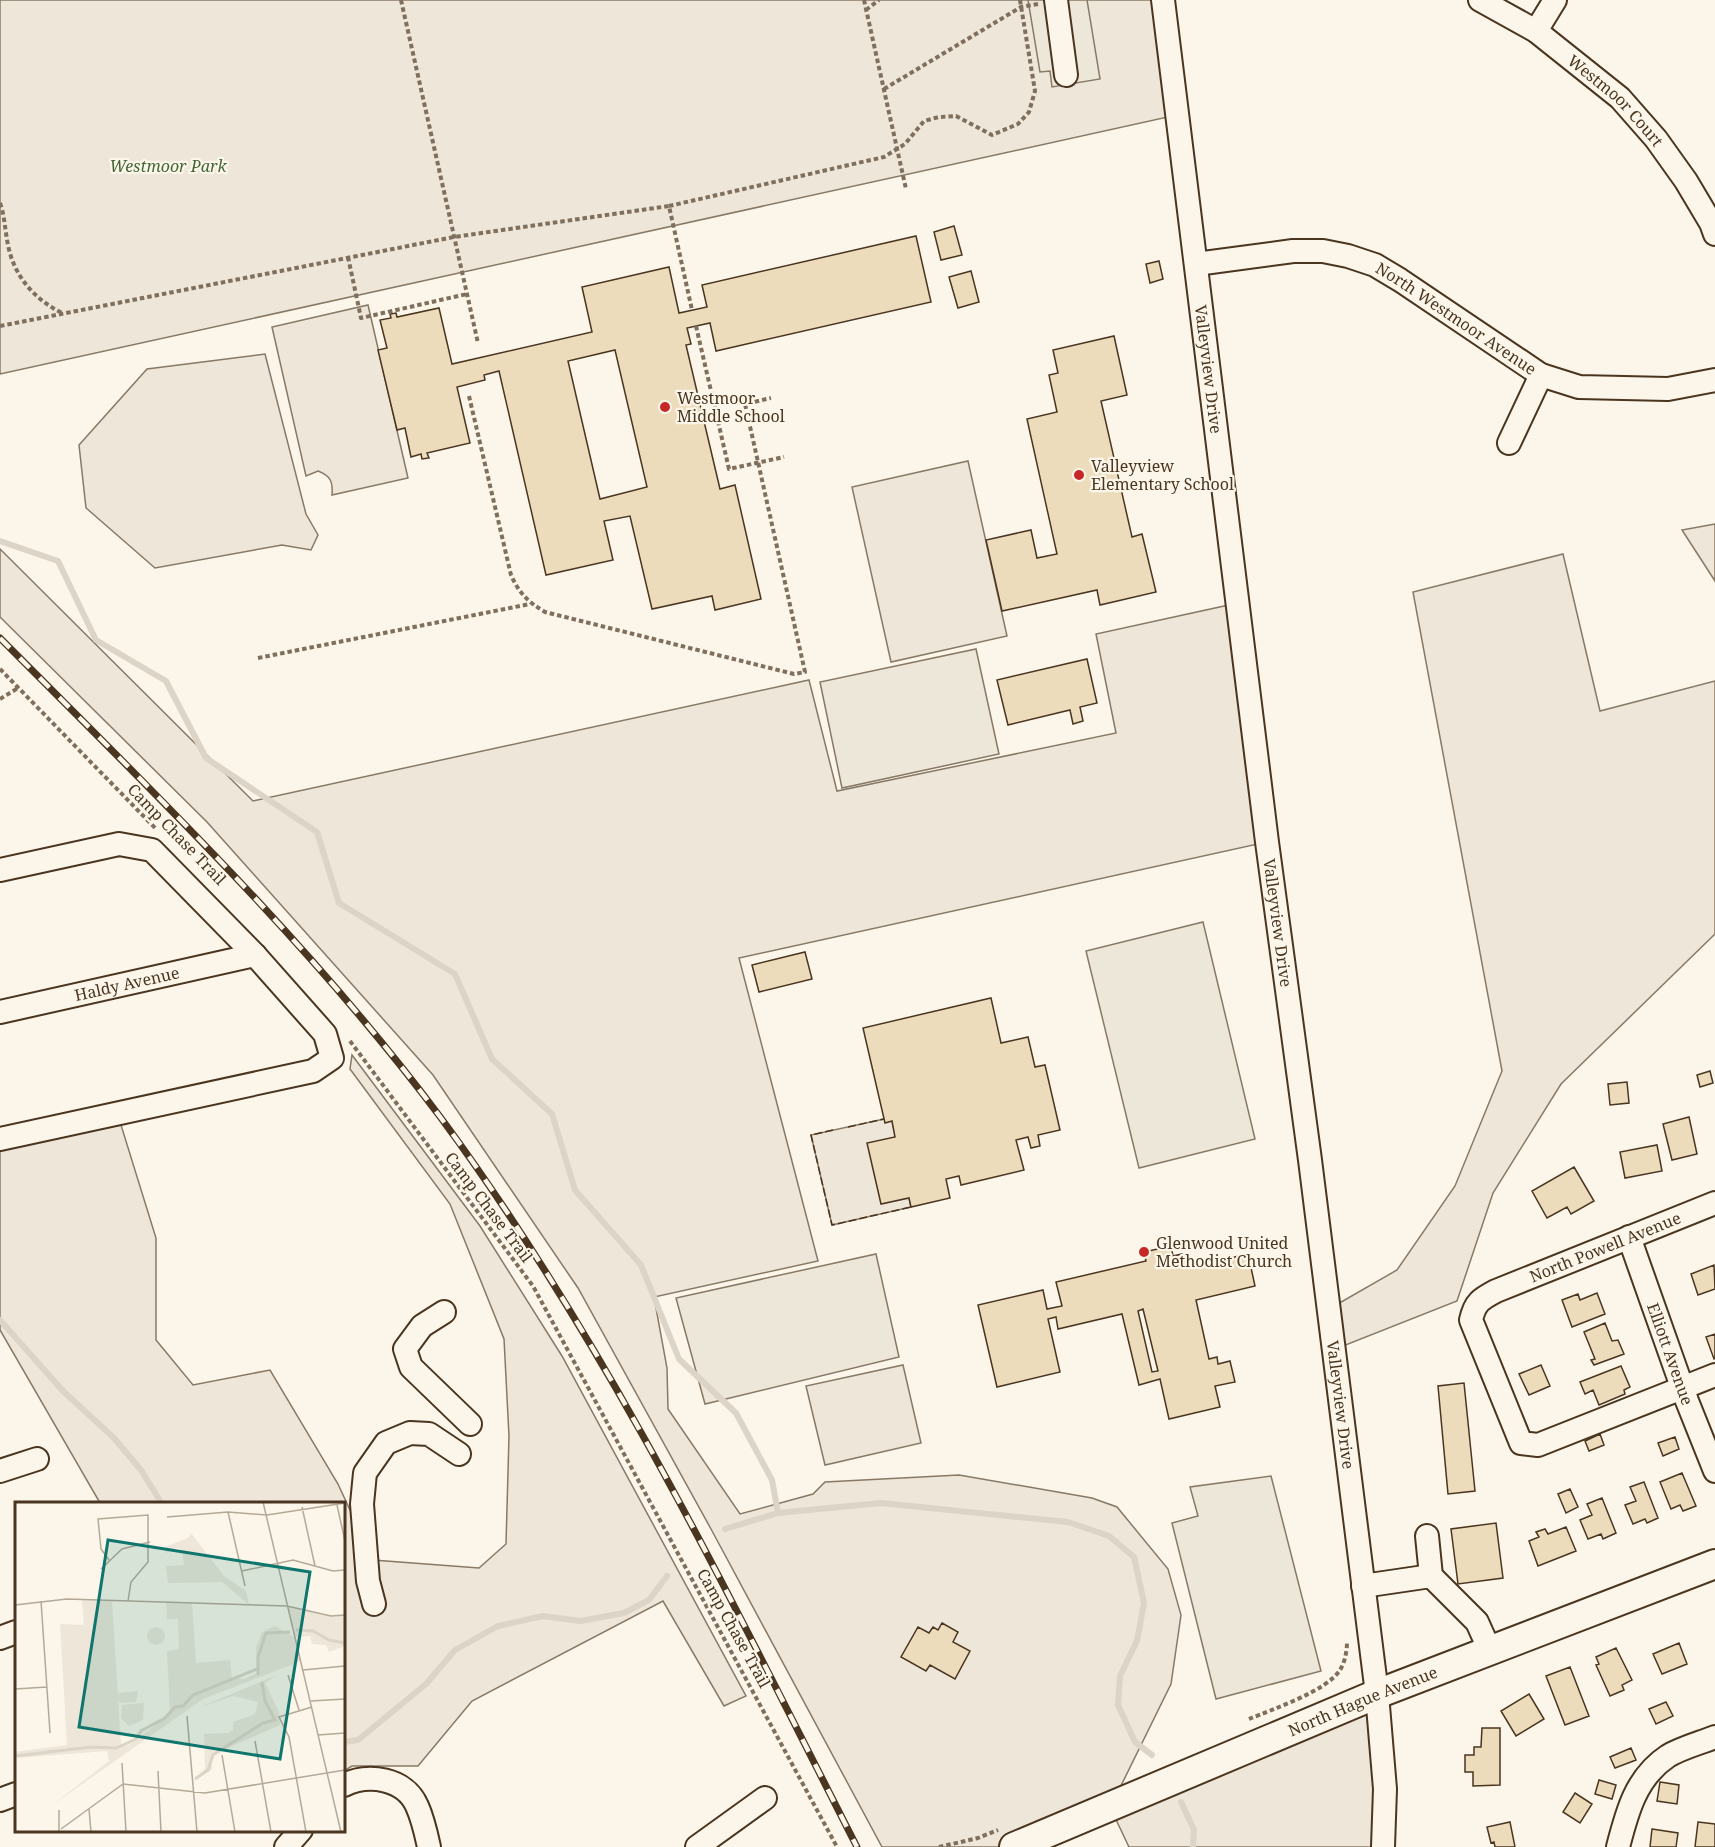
<svg xmlns="http://www.w3.org/2000/svg" width="1715" height="1847" viewBox="0 0 1715 1847" font-family="'Noto Serif',serif">
  <style>
    .green { fill: #ede6d9; stroke: #887966; stroke-width: 1.5 }
    .parking { fill: #ede7d9; stroke: #887966; stroke-width: 1.5 }
    .lines { fill: none; stroke-linecap: round; stroke-linejoin: round }
    .stream { stroke: #dcd4c6; stroke-width: 6 }
    .building { fill: #ecdcbc; stroke: #4a3520; stroke-width: 1.5; fill-rule: evenodd }
    .minor-casing { stroke: #4a3520; stroke-width: 26 }
    .major-casing { stroke: #4a3520; stroke-width: 32 }
    .path { stroke: #7f6f5c; stroke-width: 4; stroke-dasharray: 4.5 3; stroke-linecap: butt }
    .minor { stroke: #fbf6e9; stroke-width: 22 }
    .major { stroke: #fbf6e9; stroke-width: 28 }
    .rail-casing { stroke: #4a3520; stroke-width: 7 }
    .rail { stroke: #fbf6e9; stroke-width: 4.5; stroke-dasharray: 14; stroke-linecap: butt }
    .fence { stroke: #4a3520; stroke-width: 1.5; stroke-dasharray: 8 3; stroke-linecap: butt }
    .poi-dot { fill: #c62828; stroke: #fbf6e9; stroke-width: 2 }
    .labels { text-anchor: middle; stroke-width: 4.5; stroke-linejoin: round; paint-order: stroke }
    .street-label { font-size: 16px; fill: #4a3520; stroke: #fbf6e9 }
    .park-label { font-size: 16px; font-style: italic; fill: #436837; stroke: #fbf6e9 }
    .poi-label { font-size: 16px; fill: #4a3520; stroke: #fbf6e9; text-anchor: start }
    .inset-river { fill: none; stroke: #dcd4c6; stroke-width: 3 }
    .inset-road { fill: none; stroke: #b4a999; stroke-width: 1.5 }
    .view { fill: #0f766e; fill-opacity: 0.15; stroke: #0f766e; stroke-width: 3 }
    .inset-edge { fill: none; stroke: #4a3520; stroke-width: 3 }
  </style>
  <rect width="100%" height="100%" fill="#fbf6e9"/>
  <!-- green -->
  <path class="green" d="M0,0H1163L1177,115L0,374Z
    M368,305L408,478L332,495C333,482 331,476 318,471L306,476L272,327Z
    M265,354L306,514L318,535L311,550L282,545L155,568L86,508L79,445L147,369Z
    M968,461L1007,636L891,662L852,487Z
    M1715,524V581L1682,530Z
    M0,549L253,801L809,680L837,791L1116,733L1096,634L1238,603L1267,842L739,958L818,1261L654,1297L667,1368L668,1409L740,1514L813,1494L825,1482L959,1475L1092,1498L1117,1507L1168,1569L1181,1615L1171,1684L1111,1806L1377,1694L1383,1847H1129L1110,1807L1014,1847H882L711,1529L578,1288L433,1075L207,822L0,617Z
    M1563,554L1600,711L1715,681V934L1561,1084L1493,1193L1457,1301L1333,1350L1329,1309L1397,1270L1455,1186L1502,1071L1413,592Z
    M352,1055L480,1226L562,1356L746,1696L724,1706L663,1601L472,1701L418,1766H352L344,1771V1504L100,1503L0,1330V1148L121,1125L156,1238V1340L193,1385L270,1370L338,1484L373,1560L479,1568L506,1544L509,1436L504,1339L450,1204L350,1069Z
    M884,1119L892,1121L911,1207L832,1225L811,1135Z
    M903,1365L921,1443L825,1465L806,1386Z"/>
  <!-- parking -->
  <path class="parking" d="M1028,0H1087L1100,79L1052,87L1050,71L1040,72Z
    M976,649L999,754L842,788L820,682Z
    M1203,922L1255,1139L1139,1168L1086,951Z
    M876,1254L899,1357L705,1404L676,1298Z
    M1271,1476L1321,1671L1216,1699L1172,1523L1198,1516L1190,1487Z"/>
  <g class="lines">
    <!-- stream -->
    <path class="stream" d="M0,541L58,561L96,640L166,681L206,758L317,832L339,903L455,974L492,1059L552,1114L575,1190L641,1265L679,1359L736,1413L772,1480L778,1513
      M0,1320L63,1391L114,1438L141,1470L162,1504
      M725,1529L778,1513L881,1503L1068,1522L1109,1536L1134,1557L1144,1603L1137,1641L1120,1676L1118,1705L1135,1742L1152,1755
      M344,1742L358,1740L426,1684L455,1650L498,1626L543,1616L580,1621L624,1613L649,1600L667,1576
      M1181,1802L1194,1830L1193,1847"/>
  </g>
  <!-- building -->
  <path class="building" d="M954,226L962,255L941,260L934,232Z
    M916,236L931,302L716,351L710,323L687,328L691,344L686,345L720,489L735,485L761,599L715,610L712,596L652,609L630,516L604,521L613,560L546,575L499,371L484,375L485,380L457,387L470,443L427,453L429,458L422,459L421,454L411,457L405,428L397,430L378,350L387,348L380,320L391,318L390,314L396,313L397,317L439,308L452,364L592,332L582,287L669,267L679,313L707,307L702,285ZM615,350L647,487L600,499L568,361Z
    M1159,261L1163,279L1150,283L1146,264Z
    M971,271L979,302L958,308L949,277Z
    M1114,336L1127,395L1101,401L1132,537L1142,534L1156,592L1100,605L1097,590L1002,611L986,540L1031,530L1037,558L1057,554L1027,419L1057,412L1049,375L1058,373L1053,350Z
    M1087,659L1097,703L1080,707L1083,721L1073,724L1070,710L1008,725L997,680Z
    M805,952L812,979L759,992L752,965Z
    M991,998L1001,1043L1028,1037L1035,1067L1045,1065L1060,1130L1038,1135L1040,1146L1031,1148L1028,1137L1016,1140L1024,1170L961,1185L959,1176L946,1179L950,1198L911,1207L909,1198L881,1204L867,1143L895,1137L892,1121L885,1123L863,1028Z
    M1710,1071L1713,1083L1700,1087L1697,1075Z
    M1627,1082L1629,1103L1610,1105L1608,1084Z
    M1689,1117L1697,1154L1672,1160L1663,1124Z
    M1657,1145L1662,1171L1625,1178L1620,1152Z
    M1574,1167L1594,1201L1571,1214L1567,1207L1547,1218L1532,1191Z
    M1171,1246L1173,1256L1182,1254L1184,1262L1195,1259L1196,1266L1248,1254L1255,1286L1196,1300L1209,1359L1217,1357L1218,1364L1230,1361L1235,1382L1215,1386L1220,1407L1169,1419L1160,1379L1139,1385L1122,1314L1058,1329L1056,1317L1048,1319L1060,1372L997,1387L978,1305L1043,1290L1047,1309L1062,1306L1056,1282L1146,1261L1144,1252ZM1143,1309L1158,1371L1152,1372L1138,1311Z
    M1714,1265L1715,1289L1698,1295L1691,1274Z
    M1597,1293L1605,1314L1572,1327L1562,1300L1578,1294L1580,1300Z
    M1605,1323L1612,1341L1618,1340L1624,1354L1594,1365L1591,1360L1595,1359L1584,1332Z
    M1715,1334V1358L1714,1359L1706,1337Z
    M1541,1365L1550,1386L1529,1395L1519,1374Z
    M1621,1366L1630,1387L1624,1390L1625,1394L1599,1405L1593,1390L1585,1394L1580,1382Z
    M1464,1383L1475,1491L1448,1494L1438,1386Z
    M1600,1434L1604,1445L1589,1451L1585,1441Z
    M1675,1437L1679,1449L1663,1456L1658,1443Z
    M1682,1473L1696,1506L1683,1511L1680,1505L1671,1509L1660,1482Z
    M1644,1482L1658,1518L1647,1523L1645,1519L1633,1524L1625,1505L1636,1501L1630,1487Z
    M1570,1489L1578,1507L1566,1513L1558,1494Z
    M1602,1498L1616,1533L1603,1539L1601,1534L1588,1539L1580,1520L1592,1515L1587,1504Z
    M1496,1523L1503,1578L1458,1584L1451,1529Z
    M1566,1527L1576,1551L1538,1566L1529,1541L1539,1537L1536,1532L1545,1529L1548,1534Z
    M942,1623L958,1632L953,1642L970,1651L955,1679L930,1665L926,1671L901,1657L918,1627L929,1633L933,1627L938,1630Z
    M1679,1643L1687,1664L1662,1674L1653,1654Z
    M1616,1648L1632,1680L1622,1685L1624,1690L1610,1696L1596,1665L1599,1664L1596,1657Z
    M1570,1667L1589,1716L1565,1725L1546,1676Z
    M1529,1694L1544,1719L1516,1736L1501,1711Z
    M1666,1702L1673,1716L1656,1724L1649,1709Z
    M1482,1728H1500V1785L1473,1786V1772H1465V1755H1474V1747H1481Z
    M1631,1748L1636,1760L1615,1768L1610,1757Z
    M1599,1780L1616,1785L1612,1799L1595,1794Z
    M1660,1782L1679,1785L1677,1804L1657,1801Z
    M1575,1793L1592,1804L1580,1823L1563,1812Z
    M1510,1822L1515,1847H1495L1494,1842L1491,1843L1487,1827Z
    M1698,1822L1715,1824V1847H1695Z
    M1652,1829L1678,1833L1676,1847H1650Z"/>
  <g class="lines">
    <defs>
      <g id="minor">
        <path d="M1056,0L1066,75"/>
        <path id="s1" d="M1163,0L1267,842L1310,1160L1377,1694L1385,1789L1383,1847"/>
        <path id="s2" d="M1480,0L1536,31L1620,98L1656,139L1686,181L1711,223L1715,234"/>
        <path d="M1536,31L1555,0"/>
        <path id="s3" d="M1196,264L1293,251H1323L1348,256L1375,265L1400,280L1541,375L1579,387L1668,389L1715,380"/>
        <path d="M1509,443L1541,375"/>
        <path d="M0,870L119,844L152,850L255,955L325,1034L332,1058L313,1071L0,1139"/>
        <path id="s4" d="M0,1012L255,955"/>
        <path d="M1715,1203L1496,1291C1481,1299 1475,1302 1471,1320L1521,1443L1538,1445L1715,1375"/>
        <path id="s5" d="M1629,1237L1687,1401L1715,1471"/>
        <path d="M444,1312L422,1326L405,1349L411,1367L470,1424"/>
        <path d="M0,1471L37,1459"/>
        <path d="M1427,1536L1431,1576"/>
        <path d="M1363,1586L1431,1576L1477,1622L1490,1651"/>
        <path d="M374,1604L368,1581L362,1504L365,1473L386,1443L410,1433L429,1434L459,1454"/>
        <path d="M0,1638L16,1632"/>
        <path d="M344,1785C368,1773 405,1778 417,1806C423,1819 426,1833 429,1847"/>
        <path d="M0,1800L16,1794"/>
        <path d="M286,1847L301,1830"/>
        <path d="M697,1847L765,1798"/>
        <path d="M1618,1847C1627,1812 1636,1777 1668,1756C1681,1748 1700,1743 1715,1737"/>
      </g>
      <g id="major">
        <path id="s6" d="M1014,1847L1377,1694L1715,1564"/>
      </g>
    </defs>
    <!-- minor casing -->
    <use href="#minor" class="minor-casing"/>
    <!-- major casing -->
    <use href="#major" class="major-casing"/>
    <!-- path -->
    <path class="path" d="M401,0L478,343
      M864,0L906,189
      M866,10L879,0
      M884,89L1021,7L1038,4
      M0,203C5,217 5,231 8,245C14,276 34,299 62,313
      M669,206L884,157L905,144L924,121L939,117L956,116L992,135L1018,124L1029,112L1035,91L1020,0
      M348,257L361,318L467,294
      M0,326L454,237L669,206L692,310
      M696,326L729,469L784,457
      M469,396L511,575C519,593 528,602 545,612L794,674L805,672L745,404L771,398
      M258,658L530,604
      M0,669L157,830
      M0,699L18,688
      M350,1041L533,1286L837,1847
      M1249,1719C1273,1709 1327,1691 1340,1670C1345,1662 1347,1651 1347,1642
      M939,1847L978,1838L998,1830"/>
    <!-- minor -->
    <use href="#minor" class="minor"/>
    <!-- major -->
    <use href="#major" class="major"/>
    <defs>
      <path id="rail" d="M0,638C153,792 311,944 441,1118C608,1344 730,1598 857,1847"/>
    </defs>
    <!-- rail casing -->
    <use href="#rail" class="rail-casing"/>
    <!-- rail -->
    <use href="#rail" class="rail"/>
    <!-- fence -->
    <path class="fence" d="M848,1127L884,1119
      M833,1130L811,1135L832,1225L911,1207"/>
  </g>
  <!-- markers -->
  <g class="poi-dot">
    <circle cx="665" cy="407" r="6"/>
    <circle cx="1079" cy="475" r="6"/>
    <circle cx="1144" cy="1252" r="6"/>
  </g>
  <g class="labels">
    <!-- street labels -->
    <g class="street-label">
      <text dy="6" stroke="none"><textPath href="#s2" startOffset="170">Westmoor Court</textPath></text>
      <text dy="6" stroke="none"><textPath href="#s3" startOffset="279">North Westmoor Avenue</textPath></text>
      <text dy="6" stroke="none"><textPath href="#s1" startOffset="372">Valleyview Drive</textPath></text>
      <text transform="translate(177 834) rotate(46)" y="6">Camp Chase Trail</text>
      <text dy="6" stroke="none"><textPath href="#s1" startOffset="930">Valleyview Drive</textPath></text>
      <text dy="6" stroke="none"><textPath href="#s4" startOffset="130">Haldy Avenue</textPath></text>
      <text transform="translate(489 1207) rotate(53)" y="6">Camp Chase Trail</text>
      <text transform="translate(1605 1247) rotate(-22)" y="6">North Powell Avenue</text>
      <text dy="6" stroke="none"><textPath href="#s5" startOffset="124">Elliott Avenue</textPath></text>
      <text dy="6" stroke="none"><textPath href="#s1" startOffset="1416">Valleyview Drive</textPath></text>
      <text transform="translate(734 1628) rotate(61)" y="6">Camp Chase Trail</text>
      <text dy="6" stroke="none"><textPath href="#s6" startOffset="378">North Hague Avenue</textPath></text>
    </g>
    <!-- park labels -->
    <g class="park-label">
      <text x="168" y="172">Westmoor Park</text>
    </g>
    <!-- poi labels -->
    <g class="poi-label">
      <text x="677" y="404">Westmoor<tspan x="677" dy="18">Middle School</tspan></text>
      <text x="1091" y="472">Valleyview<tspan x="1091" dy="18">Elementary School</tspan></text>
      <text x="1156" y="1249">Glenwood United<tspan x="1156" dy="18">Methodist Church</tspan></text>
    </g>
  </g>
  <!-- overview -->
  <g transform="translate(15 1502)">
    <rect width="330" height="330" fill="#fbf6e9"/>
    <path d="M176,31L209,74L231,89L234,103L207,80L153,81L151,64L169,63L167,48L162,46L151,51L150,45L173,36ZM67,98L97,99L106,243H114L155,212L152,149L164,147L163,117H152L151,101L177,102L181,161L215,158L217,176L229,177L242,171L241,146L247,130L260,124L279,135L272,104L310,113H330V144L314,150L311,143L297,142L295,134L280,135L286,159L188,197L36,304L94,259L92,249L0,256V250L52,243L45,122L69,123ZM132 134a9 9 0 1 1 18 0a9 9 0 1 1-18 0ZM262,173L250,181L264,210L265,223L197,253V268L179,278L190,267L189,232L213,231L218,228V220L240,212L243,200L219,194L185,205ZM123,189L121,200L104,201L103,191ZM129,201L128,218L114,224L106,216L107,203Z" fill="#ede6d9"/>
    <path class="inset-river" d="M281,128L298,129L314,138L330,141M243,173V155L251,131L275,130M0,254L76,245L101,246L121,237L126,229L150,216L160,205L168,204L178,193L242,167M180,277L193,268L198,253L248,221L260,218L250,199L247,180"/>
    <path class="inset-road" d="M248,0L326,330M322,3L330,39M287,5L300,64M213,10L230,84M152,15L213,10L252,13L330,1M94,58L86,47L83,17L133,13V60L116,80L113,99M86,67L107,47L135,40M227,69L278,58L318,69L330,68M26,99L35,231M0,103L52,97L272,104L316,114L330,113M288,168L330,164M273,173L284,208M0,187L32,185M296,199L330,197M172,214L182,330M303,233L330,231M240,239L256,330M207,253L220,330M107,261L111,330M143,269L146,330M0,301V267M74,307L76,330M44,308V330M46,327L108,282L190,291L330,268M291,330L274,235L264,215L297,205"/>
    <path class="view" d="M93,38L295,70L265,257L64,225Z"/>
    <rect width="330" height="330" class="inset-edge"/>
  </g>
</svg>
